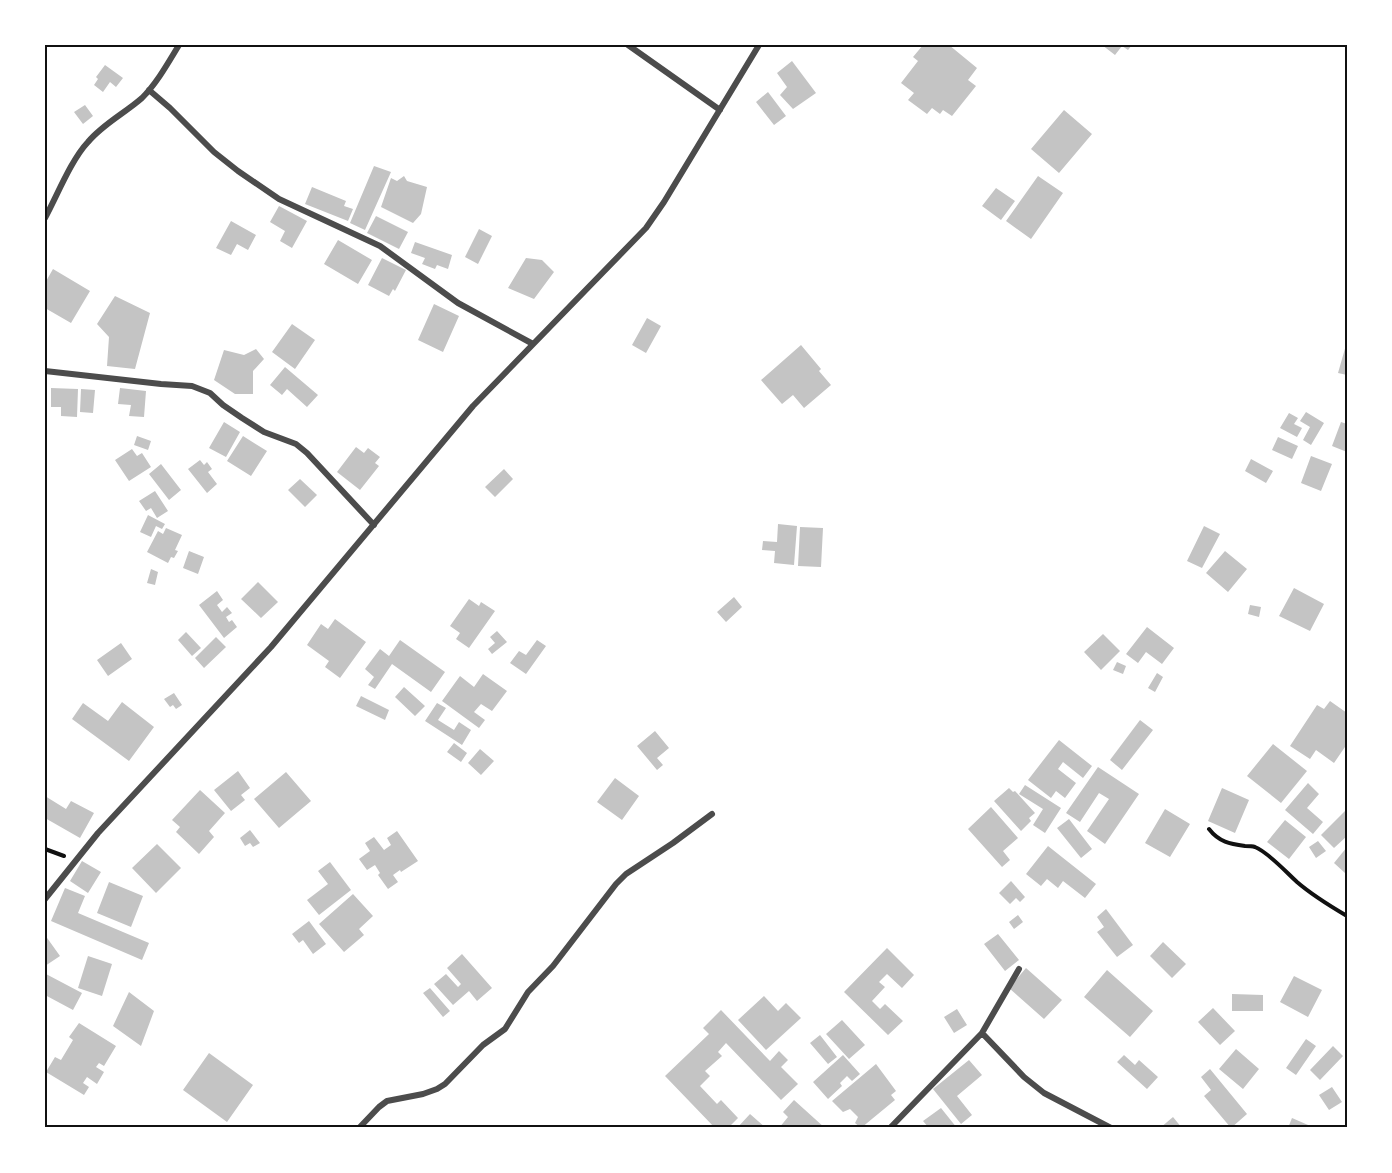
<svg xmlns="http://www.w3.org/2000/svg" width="1392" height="1173" viewBox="0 0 1392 1173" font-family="'Sofia Sans Condensed',sans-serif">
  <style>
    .building { fill: #c4c4c4 }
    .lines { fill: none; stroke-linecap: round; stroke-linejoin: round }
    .path { stroke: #111; stroke-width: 4 }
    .minor { stroke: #4c4c4c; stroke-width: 6 }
    .neatline { fill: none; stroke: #111; stroke-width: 2 }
  </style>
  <rect width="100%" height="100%" fill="#fff"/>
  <!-- building -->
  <path class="building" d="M923,45H949L977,68L968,80L976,86L952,116L943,110L940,114L932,108L927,114L908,100L914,93L901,83L918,61L913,57Z
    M1102,45H1132L1128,50L1122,46L1115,55Z
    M792,61L816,93L793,109L780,95L787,87L777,73Z
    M105,65L123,78L116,87L110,82L103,92L94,85L98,79L96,77Z
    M768,92L786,116L774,125L756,102Z
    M85,105L93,116L83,124L74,112Z
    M1064,110L1092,134L1059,173L1031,149Z
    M374,166L391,172L365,230L350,223Z
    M404,176L407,181L427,187L421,214L413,223L381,207L391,178L397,181Z
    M1038,176L1063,193L1031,239L1006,221Z
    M312,187L346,201L344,206L353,209L348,221L305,204Z
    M996,188L1015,201L1001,220L982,206Z
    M279,206L307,221L292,248L280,241L285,231L270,222Z
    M376,216L408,232L399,249L367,233Z
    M231,221L256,235L248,250L237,244L231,255L216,248Z
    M479,229L492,236L478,264L465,257Z
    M338,240L372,260L358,284L324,264Z
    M415,242L452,255L448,269L437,265L435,269L422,264L425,258L411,253Z
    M382,258L406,270L395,291L393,289L389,296L368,285Z
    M526,258L542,260L554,272L534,299L508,288Z
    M53,269L90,291L71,323L45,308V283Z
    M115,296L150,313L135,369L107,366L109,337L97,324Z
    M434,304L459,316L443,352L418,340Z
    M647,318L661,326L646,353L632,345Z
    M292,324L315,340L295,369L272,352Z
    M801,345L821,369L819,371L831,385L804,408L793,395L782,404L761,380Z
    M1346,345H1347V375L1338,373Z
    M256,349L264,359L253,371V394H235L214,380L224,350L244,355Z
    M285,367L318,395L307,407L287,389L282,395L270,385Z
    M51,388L78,389L77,417L61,416V407H51Z
    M120,388L146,391L144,417L129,416L131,405L118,404Z
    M81,389L95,390L93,413L80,412Z
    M1306,412L1324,423L1311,445L1303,440L1310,427L1300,421Z
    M1289,413L1298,418L1294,424L1302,428L1297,437L1280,428Z
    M224,422L240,432L226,457L209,448Z
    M1341,422L1347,424V452L1332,446Z
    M137,436L151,441L148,450L134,445Z
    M243,436L267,451L251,476L227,461Z
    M1278,437L1298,446L1292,459L1272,450Z
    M356,447L364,453L368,448L380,457L375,463L379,466L360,490L337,472Z
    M132,449L137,456L142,453L151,467L129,481L115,460Z
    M1311,456L1332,464L1321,491L1301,483Z
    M1251,459L1273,471L1266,483L1245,471Z
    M200,460L204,465L207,462L212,469L208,472L217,484L207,493L188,469Z
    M161,464L181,490L169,500L149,474Z
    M504,469L513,479L495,497L485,487Z
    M300,479L317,495L305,507L288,490Z
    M155,491L168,511L157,518L151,508L146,511L139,501Z
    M148,515L165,524L162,529L156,526L151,537L140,532Z
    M778,524L797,526L794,565L774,563L775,551L762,550L763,541L777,542Z
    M1204,526L1220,534L1202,568L1187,561Z
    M800,527L823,528L821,567L798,566Z
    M166,528L182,535L175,550L178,551L174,558L171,557L168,563L147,552L158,531L163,534Z
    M189,551L204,557L198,574L183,568Z
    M1225,551L1247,569L1228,592L1206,573Z
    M151,569L158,572L155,585L147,583Z
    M258,582L278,602L261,618L241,599Z
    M1294,588L1324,604L1310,631L1279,616Z
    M217,591L223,600L217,605L222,612L227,607L232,613L226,617L229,622L232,620L237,627L224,638L199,605Z
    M734,597L742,607L726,622L717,612Z
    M469,599L479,606L481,602L495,611L469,648L456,639L460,633L450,626Z
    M1250,605L1261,607L1259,617L1248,614Z
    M335,619L366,642L340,678L325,667L329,661L307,645L321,624L328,629Z
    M1147,627L1174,648L1162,664L1146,652L1138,663L1126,654Z
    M497,631L507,642L492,654L488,649L495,643L490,637Z
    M186,632L201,648L192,656L178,640Z
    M1103,634L1120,651L1101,670L1084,652Z
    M216,637L226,647L204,668L195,658Z
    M400,640L445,672L431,692L392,664L375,689L368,685L374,677L365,669L380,649L389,656Z
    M537,640L546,646L526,674L510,663L519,651L526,655Z
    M121,643L132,659L108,676L97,660Z
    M1117,662L1126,666L1123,674L1113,670Z
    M1157,673L1163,677L1155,692L1148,688Z
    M483,674L507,691L492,711L481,704L474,712L485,720L479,728L442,701L460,676L474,687Z
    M404,687L425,706L415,716L395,697Z
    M174,693L182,705L176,709L173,705L170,707L164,699Z
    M361,696L389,710L385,720L356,706Z
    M1330,701L1347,713V744L1334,763L1316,750L1310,759L1290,746L1317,705L1324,709Z
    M122,702L154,727L129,761L72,719L83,703L108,721Z
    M437,703L446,708L438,720L454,730L459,722L471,730L462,745L425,721Z
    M1140,720L1153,730L1122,770L1110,760Z
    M655,731L669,748L657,758L663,765L657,770L637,746Z
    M1059,740L1092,766L1083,778L1063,762L1058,769L1076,783L1065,798L1056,791L1051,798L1028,780Z
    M454,743L467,753L461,762L447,752Z
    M1273,744L1307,771L1281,803L1247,776Z
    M480,749L494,761L481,775L468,763Z
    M1098,767L1139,794L1105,844L1087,831L1109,799L1099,793L1080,822L1066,813Z
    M238,771L250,788L241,795L245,800L231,811L214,790Z
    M286,772L311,801L279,828L254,799Z
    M615,778L639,796L622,820L597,802Z
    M1308,783L1319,794L1307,808L1323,822L1313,834L1285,810Z
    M1025,785L1061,808L1045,833L1033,825L1043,809L1019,794Z
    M1009,788L1013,792L1015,791L1035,813L1029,818L1031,821L1021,831L994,801Z
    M1222,788L1249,800L1235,833L1208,821Z
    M200,790L225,813L209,831L214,837L199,854L176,832L180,827L172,820Z
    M45,796L66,809L71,801L94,813L80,838L45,818Z
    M991,807L1018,838L1003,851L1010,860L1002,867L968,829Z
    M1165,809L1190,824L1170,857L1145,843Z
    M1347,809V836L1334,848L1321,835Z
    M1069,819L1092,849L1081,858L1057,828Z
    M1285,820L1306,837L1289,859L1267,842Z
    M250,830L260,843L253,847L250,843L245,846L240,838Z
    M397,831L418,861L401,872L400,870L393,875L398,882L388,889L378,875L380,873L375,865L367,870L359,859L370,851L365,843L374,837L384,850L391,845L387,838Z
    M1318,841L1326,851L1316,858L1309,847Z
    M157,844L181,868L156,893L132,868Z
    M1048,846L1096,884L1085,898L1063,881L1058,888L1047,879L1041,886L1026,874Z
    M1347,847V871L1345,873L1334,863Z
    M82,861L101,872L88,893L70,881Z
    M330,862L351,890L319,915L307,900L328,884L318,871Z
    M1011,881L1025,897L1020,902L1016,898L1010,904L999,893Z
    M109,882L143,896L131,927L97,913Z
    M65,888L85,896L78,913L149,943L142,960L51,921Z
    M353,894L373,916L359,929L364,935L344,952L319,924Z
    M1106,909L1133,945L1117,957L1097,932L1104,927L1097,917Z
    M1018,915L1023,922L1014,929L1009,922Z
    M309,921L326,944L313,954L303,940L299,943L292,934Z
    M998,934L1019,960L1005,971L984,944Z
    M45,935L60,956L45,966Z
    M1163,942L1186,964L1172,978L1150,956Z
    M887,948L914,975L902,988L887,974L879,982L885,987L872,1001L880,1009L885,1004L903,1021L888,1035L844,992Z
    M462,954L492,988L477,1001L469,991L453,1005L434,984L446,974L458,987L461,984L447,968Z
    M88,956L112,964L102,996L78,988Z
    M1026,968L1062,1000L1044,1019L1009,988Z
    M1107,970L1153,1011L1130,1037L1084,997Z
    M46,974L82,993L73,1010L45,995Z
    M1294,976L1322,990L1308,1017L1280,1002Z
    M430,988L450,1011L443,1017L423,993Z
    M129,992L154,1011L141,1046L113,1026Z
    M1232,994L1263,995V1011H1232Z
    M764,996L778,1011L786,1003L801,1018L766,1050L738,1020Z
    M1213,1008L1235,1031L1220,1045L1198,1022Z
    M957,1009L967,1025L954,1033L944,1017Z
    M721,1010L770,1061L779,1051L788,1060L781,1067L798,1084L781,1100L726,1043L718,1052L722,1056L705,1071L710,1076L700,1086L717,1104L721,1100L738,1118L728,1128H715L665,1076L709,1034L703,1028Z
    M842,1020L865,1045L849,1059L826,1034Z
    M79,1023L116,1046L104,1066L99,1063L96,1067L104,1072L97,1084L87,1077L83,1083L89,1087L84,1095L46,1072L55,1057L61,1060L73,1040L69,1037Z
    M820,1035L837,1057L828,1064L810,1043Z
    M1306,1039L1316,1046L1296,1075L1286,1068Z
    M1333,1046L1343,1056L1320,1080L1310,1070Z
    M1236,1049L1259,1069L1243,1089L1219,1069Z
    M209,1053L253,1085L227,1122L183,1090Z
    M843,1055L860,1074L852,1081L847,1076L840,1083L842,1086L828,1099L813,1082Z
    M1124,1055L1135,1065L1139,1060L1158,1077L1147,1089L1117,1062Z
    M969,1060L982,1075L957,1096L972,1115L961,1124L933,1089Z
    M876,1064L896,1091L891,1095L895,1100L861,1128L855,1123L858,1117L850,1109L843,1112L832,1101Z
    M1210,1069L1247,1114L1231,1128L1204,1096L1211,1090L1201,1077Z
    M1332,1087L1342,1102L1329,1110L1319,1095Z
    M794,1100L825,1128H779L788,1117L783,1112Z
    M941,1108L957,1128H929L923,1121Z
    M750,1114L766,1128H737Z
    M1173,1117L1182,1128H1160Z
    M1292,1118L1315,1128H1288Z"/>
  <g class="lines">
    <!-- path -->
    <path class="path" d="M1209,829C1219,842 1230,844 1245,846C1248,846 1252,846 1255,847C1268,852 1286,872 1297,882C1312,895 1330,906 1347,916
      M45,849L64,856"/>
    <!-- minor -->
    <path class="minor" d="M628,45L720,110
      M149,90L170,108L214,152L238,171L279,199L380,246L458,303L533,344
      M45,218C57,196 71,160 88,142C103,124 125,113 142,98C157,83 168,63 179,45
      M45,371L161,384L192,386L210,393L223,405L242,418L264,432L296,444L307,453L374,525
      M45,899L98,833L271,647L473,406L646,228L664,202L759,45
      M982,1033L1024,1077L1044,1093L1111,1128
      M359,1128L379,1107L387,1101L423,1094L437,1089L445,1084L483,1045L505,1029L528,992L553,966L616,884L626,874L673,843L712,814
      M890,1128L982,1033L1019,969"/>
  </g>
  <!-- border -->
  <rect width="1392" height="1173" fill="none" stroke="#ffffff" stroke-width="93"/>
  <rect x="46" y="46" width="1300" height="1080" class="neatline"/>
</svg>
